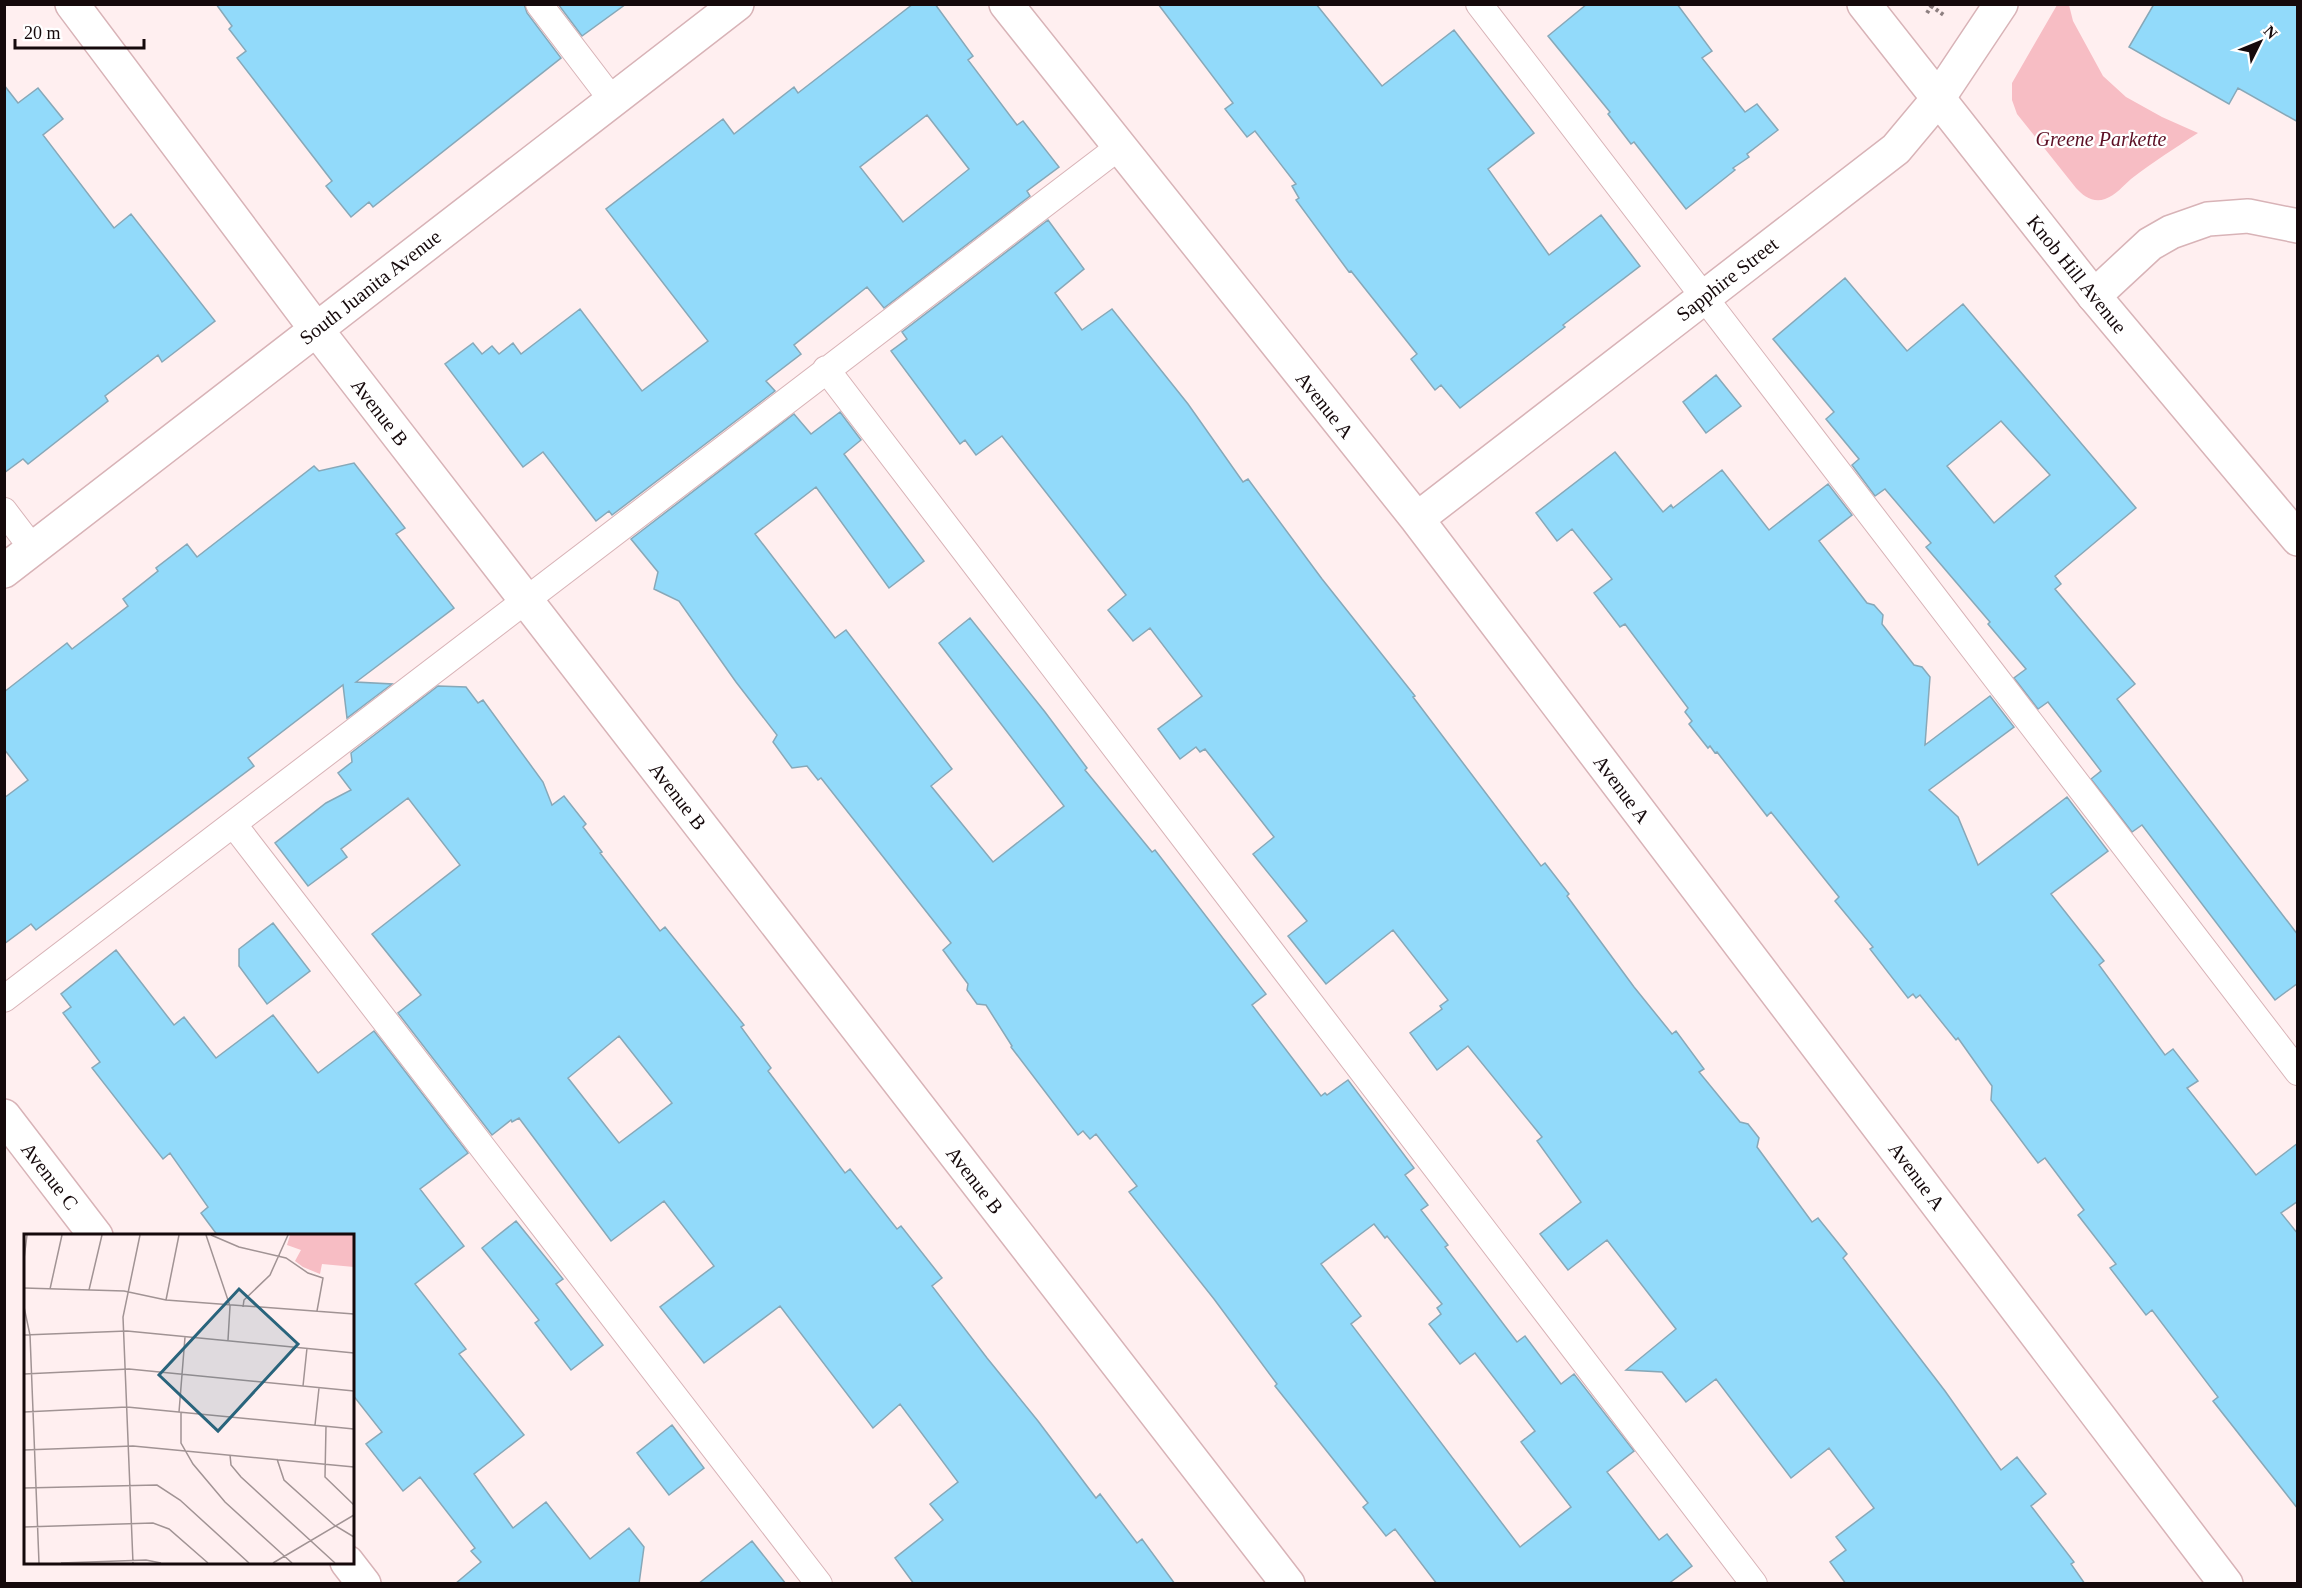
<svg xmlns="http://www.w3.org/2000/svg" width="2302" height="1588" viewBox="0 0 2302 1588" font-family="Georgia,serif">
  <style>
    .green { fill: #f7bdc4 }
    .building { fill: #92dafa; stroke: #87a8b8; stroke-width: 1.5; fill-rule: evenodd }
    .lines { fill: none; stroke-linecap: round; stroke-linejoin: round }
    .service-casing { stroke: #d8b3b7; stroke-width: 28 }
    .minor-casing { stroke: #d8b3b7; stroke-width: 36 }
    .tertiary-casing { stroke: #d8b3b7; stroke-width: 36 }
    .path { stroke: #8d7f80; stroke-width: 4; stroke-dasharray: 3 3; stroke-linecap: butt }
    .service { stroke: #fff; stroke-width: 26 }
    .minor { stroke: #fff; stroke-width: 33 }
    .tertiary { stroke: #fff; stroke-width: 33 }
    .labels { text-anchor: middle; stroke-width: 4.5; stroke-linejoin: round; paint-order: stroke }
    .park-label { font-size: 20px; font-style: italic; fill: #5c0f24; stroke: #fff }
    .street-label { font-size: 20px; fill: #15090b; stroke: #fff }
    .inset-road { fill: none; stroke: #a19394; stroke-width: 1.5 }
    .view { fill: #29647c; fill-opacity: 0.15; stroke: #29647c; stroke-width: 3 }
    .inset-edge { fill: none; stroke: #15090b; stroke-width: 3 }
  </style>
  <rect width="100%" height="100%" fill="#ffeff0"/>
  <!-- green -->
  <path class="green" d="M2057,5H2069L2073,21L2103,76L2126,97L2162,117L2198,133C2175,148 2153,162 2131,179C2123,186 2116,195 2105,199C2093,203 2083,196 2076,188L2017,114L2012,100V83Z"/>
  <!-- building -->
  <path class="building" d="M216,4H524L527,13L561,58L373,207L369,202L351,217L326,186L332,181L237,58L246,51L229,29L232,26Z
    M558,4H626L582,36Z
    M913,4H935L973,56L968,60L1017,125L1023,121L1059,167L1027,191L1030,196L884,308L867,287L794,345L801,354L766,381L775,391L612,515L609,511L596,521L543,452L523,467L445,364L473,343L482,354L492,346L499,354L513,343L521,354L580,309L642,391L708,341L606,209L723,119L734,134L794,87L798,93ZM927,115L969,169L903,222L860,167Z
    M1158,4H1316L1382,86L1454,30L1534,133L1488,169L1549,255L1601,215L1640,266L1563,325L1565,327L1460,408L1441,385L1435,390L1411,359L1417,354L1351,271L1349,272L1296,200L1299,198L1292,186L1296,184L1255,131L1247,137L1225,109L1233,103Z
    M1587,4H1677L1712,51L1702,58L1745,112L1757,104L1778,130L1747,154L1749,157L1733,168L1735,170L1686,209L1634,142L1631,144L1608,114L1610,112L1548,36Z
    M2154,4H2298V122L2238,88L2229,104L2129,47Z
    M4,85L18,103L38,88L63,119L43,135L114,228L131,214L215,321L162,362L158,355L105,396L108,401L28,464L23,459L4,473Z
    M1048,220L1084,269L1055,293L1082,330L1112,309L1188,404L1243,482L1248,479L1322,579L1415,696L1413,697L1541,866L1545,863L1569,894L1567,896L1634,987L1672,1034L1676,1031L1704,1069L1699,1072L1740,1122L1748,1124L1759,1138L1757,1147L1812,1222L1818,1218L1847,1254L1843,1258L1945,1391L2001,1470L2017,1457L2046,1494L2031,1506L2074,1562L2071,1564L2085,1584H1846L1830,1562L1846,1550L1836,1537L1874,1508L1829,1448L1791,1478L1716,1379L1686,1402L1662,1372L1626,1370L1676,1329L1607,1240L1568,1270L1540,1234L1581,1202L1537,1141L1542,1137L1468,1046L1437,1070L1410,1033L1442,1009L1440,1006L1448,1000L1393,930L1326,984L1288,936L1307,921L1253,854L1274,837L1205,749L1200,752L1196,747L1180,759L1158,729L1202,696L1150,628L1133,641L1108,610L1126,595L1002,436L976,455L965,440L960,444L891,351L907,339L902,332Z
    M1845,278L1907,351L1963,304L2136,508L2055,576L2061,584L2055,589L2135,684L2117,699L2298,935V983L2275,1000L2142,825L2132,832L2091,779L2101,771L2048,702L2038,709L2014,678L2026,669L1988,624L1990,622L1926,547L1931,543L1885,489L1875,496L1852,465L1859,459L1826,419L1834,412L1773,339ZM2001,421L2050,475L1994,523L1947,466Z
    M1716,375L1741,406L1706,433L1683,402Z
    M840,412L861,440L844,454L924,561L889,588L816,487L755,534L835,638L846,630L952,769L931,786L993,862L1064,806L939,643L970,618L1045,712L1087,768L1085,770L1152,852L1155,850L1266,994L1252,1005L1321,1096L1325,1093L1327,1095L1348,1080L1414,1168L1405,1175L1428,1205L1421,1210L1448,1245L1445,1247L1517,1342L1525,1336L1561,1384L1574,1374L1634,1451L1607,1472L1659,1540L1667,1534L1692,1566L1668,1584H1437L1395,1529L1386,1536L1363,1507L1368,1503L1275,1386L1277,1384L1214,1299L1129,1192L1137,1186L1096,1134L1090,1139L1083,1131L1078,1135L1011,1047L1012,1046L986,1005L977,1004L967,990L968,984L943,950L951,943L821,778L818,780L807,766L792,768L773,742L777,735L736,682L679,601L654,589L658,572L631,539L794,414L811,434ZM1374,1224L1385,1238L1387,1236L1442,1304L1437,1308L1441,1314L1429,1324L1460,1364L1475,1353L1535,1431L1521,1442L1571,1507L1520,1547L1351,1324L1361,1316L1321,1264Z
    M1615,452L1663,512L1671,505L1673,508L1722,470L1769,530L1828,484L1852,515L1819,541L1867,603L1874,605L1883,615L1882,624L1914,665L1922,667L1930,677L1925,745L1990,696L2014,727L1929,790L1958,817L1978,865L2067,797L2108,851L2051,894L2104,961L2099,965L2165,1055L2173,1049L2198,1081L2187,1088L2256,1175L2298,1143V1201L2281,1213L2298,1234V1509L2213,1401L2218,1397L2152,1310L2146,1315L2110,1268L2116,1264L2078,1215L2084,1210L2045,1158L2038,1163L1991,1100L1992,1086L1958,1038L1956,1040L1920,995L1916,998L1913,994L1908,998L1870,949L1873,947L1835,901L1839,897L1771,812L1767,816L1717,752L1715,753L1710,746L1708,748L1689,724L1692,721L1685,712L1688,708L1625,624L1620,627L1594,593L1612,579L1572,529L1557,541L1536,513Z
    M354,463L405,528L396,534L454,608L356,682L392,684L347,718L343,685L248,758L254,766L36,930L31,924L4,944V798L28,780L4,749V692L67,643L72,649L128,606L123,599L158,571L156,568L187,544L197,557L314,466L319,471Z
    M438,686L466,687L478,703L483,700L543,782L552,805L564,796L586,824L583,827L602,852L600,853L660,931L665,927L744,1025L741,1027L771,1068L768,1071L845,1173L850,1169L897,1229L901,1226L942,1278L932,1286L987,1358L1038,1421L1096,1498L1100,1494L1137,1543L1142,1539L1175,1584H914L895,1558L943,1520L930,1504L958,1482L900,1404L873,1428L780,1306L704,1363L660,1307L714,1266L664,1201L611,1241L519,1118L512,1122L511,1120L492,1135L398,1013L421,995L372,934L460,865L408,798L341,849L347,857L308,886L275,843L326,803L351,790L338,773L352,762L351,753ZM619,1036L672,1103L619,1143L568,1078Z
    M273,923L310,971L267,1004L239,966V949Z
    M116,950L174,1025L184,1017L216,1058L273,1015L318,1073L374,1031L468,1153L420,1189L464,1246L415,1284L466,1349L459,1354L524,1435L474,1474L513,1528L546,1502L590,1559L629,1528L644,1547L639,1584H455L481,1562L471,1551L475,1548L420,1477L403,1491L366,1444L382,1432L352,1394V1236H218L201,1213L208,1207L170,1153L163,1159L92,1068L100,1062L63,1013L71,1007L61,994Z
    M516,1221L563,1279L556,1284L603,1345L571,1370L535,1323L539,1320L482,1248Z
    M672,1425L704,1468L669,1495L637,1453Z
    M752,1541L786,1584H698Z"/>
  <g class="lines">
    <defs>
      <path id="service" d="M539,4L613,101
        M1479,4C1753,359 2023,717 2298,1072
        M826,369L1754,1584
        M4,511L33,549
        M234,825L819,1584
        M4,999L1119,147"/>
      <path id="minor" d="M72,4L316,329L1288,1584
        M1006,4L1417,519L2226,1584
        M2094,296L2150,244L2171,232L2208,219L2248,216L2298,226
        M1417,519L1896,149L1937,100L2001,4
        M4,571L737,4
        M4,1116L96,1236
        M347,1562L364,1584"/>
      <path id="tertiary" d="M1864,4L2094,296L2298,539"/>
    </defs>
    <!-- service casing -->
    <use href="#service" class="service-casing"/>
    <!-- minor casing -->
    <use href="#minor" class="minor-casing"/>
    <!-- tertiary casing -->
    <use href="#tertiary" class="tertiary-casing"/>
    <!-- path -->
    <path class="path" d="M1931,6L1945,16
      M1927,13L1932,5"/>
    <!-- service -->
    <use href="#service" class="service"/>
    <!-- minor -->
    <use href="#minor" class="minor"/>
    <!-- tertiary -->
    <use href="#tertiary" class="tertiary"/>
  </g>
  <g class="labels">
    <!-- park labels -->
    <g class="park-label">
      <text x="2101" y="146">Greene Parkette</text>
    </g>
    <!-- street labels -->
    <g class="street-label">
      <text transform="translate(2077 274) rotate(51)" y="7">Knob Hill Avenue</text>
      <text transform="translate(1727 279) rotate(-38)" y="7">Sapphire Street</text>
      <text transform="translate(370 287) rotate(-38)" y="7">South Juanita Avenue</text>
      <text transform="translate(1325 405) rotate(51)" y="7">Avenue A</text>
      <text transform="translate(380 412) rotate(52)" y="7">Avenue B</text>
      <text transform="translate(1622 789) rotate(53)" y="7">Avenue A</text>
      <text transform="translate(678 796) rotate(52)" y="7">Avenue B</text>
      <text transform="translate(50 1176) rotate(52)" y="7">Avenue C</text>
      <text transform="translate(1917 1176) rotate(53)" y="7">Avenue A</text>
      <text transform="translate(975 1180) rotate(52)" y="7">Avenue B</text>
    </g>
  </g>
  <!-- overview -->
  <g transform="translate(24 1234)">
    <rect width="330" height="330" fill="#ffeff0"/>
    <path d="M266,1H330V33L298,30L296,40L279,33L271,27L277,16L263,11Z" fill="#f7bdc4"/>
    <path class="inset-road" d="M182,1L206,72L204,106M187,1L215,13L262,24L284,39L299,44L293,77M0,25L3,1M0,54L100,57L142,66L330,80M26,55L38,1M65,56L78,1M142,66L155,1M0,73L6,101L15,329M219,73L220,66L246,41L264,1M0,101L103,97L330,119M0,140L105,135L330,157M279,152L283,114M0,178L103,173L330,195M155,178L161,103M157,178V209L169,230L201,268L268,329M291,191L295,154M302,192L301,243L330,271M0,216L109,212L330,233M206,221L207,231L217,243L311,329M253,225L260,246L310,291L330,303M0,254L133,251L156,266L225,329M0,293L129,289L145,295L184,329M37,329L122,326L137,329M109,329L99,83L116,1M249,329L330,281"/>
    <path class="view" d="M215,55L274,110L194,197L135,141Z"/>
    <rect width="330" height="330" class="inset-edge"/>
  </g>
  <!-- border -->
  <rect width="2302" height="1588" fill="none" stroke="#15090b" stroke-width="12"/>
  <!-- north arrow -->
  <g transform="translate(2260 42) rotate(47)" stroke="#ffffff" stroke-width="4.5" paint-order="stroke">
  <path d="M0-4.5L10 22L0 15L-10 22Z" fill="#15090b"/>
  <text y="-9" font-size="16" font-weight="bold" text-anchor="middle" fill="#15090b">N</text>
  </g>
  <!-- scale -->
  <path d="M15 39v9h129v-9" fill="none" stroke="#15090b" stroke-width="3"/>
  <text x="24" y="39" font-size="18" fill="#15090b" stroke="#ffffff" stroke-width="4.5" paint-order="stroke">20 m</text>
</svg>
